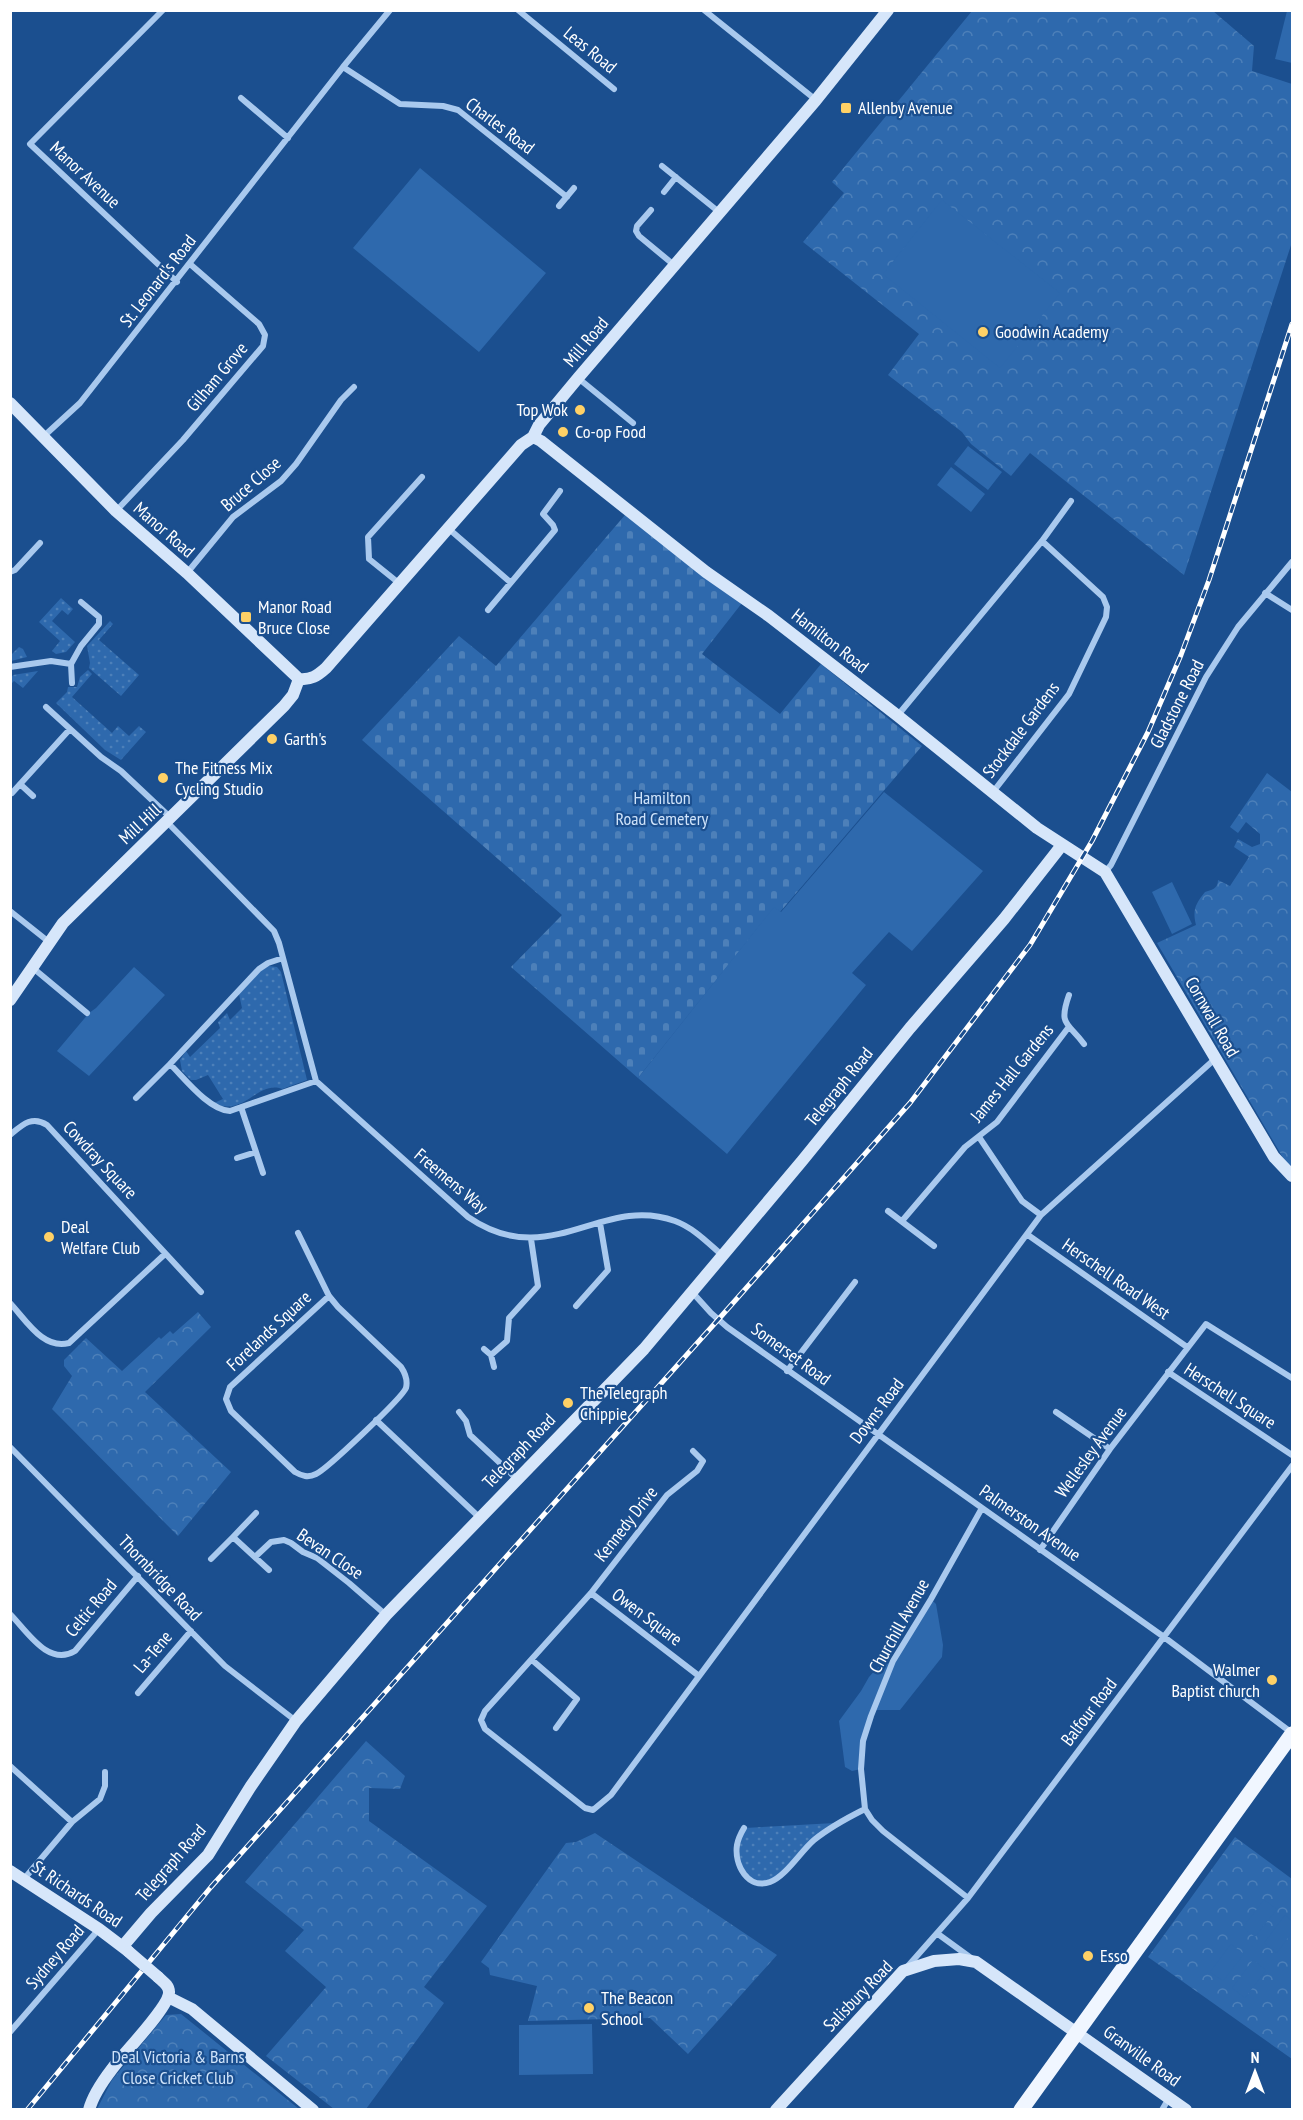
<svg xmlns="http://www.w3.org/2000/svg" width="1303" height="2120" viewBox="0 0 1303 2120" font-family="'PT Sans Narrow',sans-serif">
  <style>
    .grass { fill: url(#grass-dots) }
    .forest { fill: url(#forest-crowns) }
    .cemetery { fill: url(#cemetery-stones) }
    .garden { fill: #2e69ad }
    .lines { fill: none; stroke-linecap: round; stroke-linejoin: round }
    .street { stroke: #a9c9ee; stroke-width: 6 }
    .secondary { stroke: #d6e6fa; stroke-width: 12 }
    .primary { stroke: #f0f6ff; stroke-width: 15 }
    .rail-casing { stroke: #fff; stroke-width: 5 }
    .rail { stroke: #1b4f8f; stroke-width: 3; stroke-dasharray: 9; stroke-linecap: butt }
    .secondary-bridge { stroke: #d6e6fa; stroke-width: 12 }
    .poi-dot { fill: #ffd166; stroke: #1b4f8f; stroke-width: 2 }
    .labels { text-anchor: middle; stroke-width: 4.5; stroke-linejoin: round; paint-order: stroke }
    .street-label { font-size: 18px; fill: #fff; stroke: #1b4f8f }
    .poi-label { font-size: 18px; fill: #fff; stroke: #1b4f8f; text-anchor: start }
    .park-label { font-size: 18px; fill: #cfe3fa; stroke: #1b4f8f }
  </style>
  <defs>
    <pattern id="grass-dots" width="8" height="8" patternUnits="userSpaceOnUse" patternTransform="scale(1.5)"><rect width="8" height="8" fill="#2e69ad"/><path d="M2 2h.1M6 6h.1" fill="none" stroke="#4d80b9" stroke-width="1.8" stroke-linecap="round"/></pattern>
    <pattern id="forest-crowns" width="20" height="18" patternUnits="userSpaceOnUse" patternTransform="scale(1.5)"><rect width="20" height="18" fill="#2e69ad"/><path d="M2 6a3 3 0 1 1 6 0M12 15a3 3 0 1 1 6 0" fill="none" stroke="#4d80b9"/></pattern>
    <pattern id="cemetery-stones" width="16" height="16" patternUnits="userSpaceOnUse" patternTransform="scale(1.5)"><rect width="16" height="16" fill="#2e69ad"/><path d="M2 7V4a2 2 0 0 1 4 0v3zM10 15v-3a2 2 0 0 1 4 0v3z" fill="#4d80b9"/></pattern>
  </defs>
  <rect width="100%" height="100%" fill="#1b4f8f"/>
  <!-- grass -->
  <path class="grass" d="M61,598L73,609L68,615L62,610L52,621L75,642L66,652L56,654L52,651L60,641L39,622Z
    M110,621L113,624L99,640L139,675L121,696L89,668L90,663L87,646Z
    M19,647L23,649L27,657L11,661V655Z
    M88,670L92,674L72,697L112,733L118,726L129,736L139,726L146,732L121,760L105,750L56,703L67,692L68,687H77L80,677Z
    M38,671L23,688L14,681L11,684V678L13,675Z
    M269,966L277,967L281,972L307,1080L282,1089C257,1080 244,1118 214,1103L223,1099L208,1075L196,1080H191L182,1071L180,1060L186,1051L190,1057L220,1028L218,1022L227,1013L230,1020L242,1008L239,994L262,970Z
    M835,1823L774,1880L754,1883L739,1862L740,1835L744,1828Z"/>
  <!-- forest -->
  <path class="forest" d="M972,11H1213L1254,46L1252,71L1292,84V242L1184,575L1030,453L1011,476L971,444L962,432L888,375L919,334L803,242L844,193L832,182Z
    M1267,773L1292,792V1170L1289,1168L1157,943L1196,925C1192,910 1196,903 1205,892C1211,890 1218,889 1218,880L1230,886L1249,857L1234,847L1238,839L1252,847L1260,844V834L1246,822L1238,833L1230,827Z
    M198,1312L211,1327L145,1392L231,1472L178,1536L52,1409L72,1376L64,1366V1360L86,1338L122,1371L159,1337L161,1339L170,1331L173,1334Z
    M366,1741L405,1776L400,1789L369,1788V1821L487,1906L424,1987L444,2003L366,2109H334L266,2056L326,1987L285,1951L304,1930L245,1882Z
    M595,1833L777,1955L688,2054L650,2018L528,2021L537,1986L490,1975L489,1968L481,1962L566,1843L576,1842Z
    M1235,1837L1292,1879V2059L1148,1957Z
    M181,2014L299,2109H97L112,2080L166,2015Z"/>
  <!-- cemetery -->
  <path class="cemetery" d="M625,515L742,603L702,654L780,714L821,664L922,746L780,912L774,908L638,1078L511,967L562,915L362,740L459,636L496,666Z"/>
  <!-- garden -->
  <path class="garden" d="M1287,11H1292V63L1275,59Z
    M420,168L546,273L479,352L353,248Z
    M942,200L1060,293L1000,368L883,274Z
    M968,446L1002,472L988,490L954,464Z
    M951,467L985,494L971,512L937,485Z
    M884,792L983,871L912,951L889,932L852,973L866,985L727,1154L638,1078L774,907L781,912Z
    M1172,882L1192,924L1172,934L1152,892Z
    M134,967L165,995L89,1076L57,1051L89,1013L96,1008Z
    M931,1599L936,1604L943,1645L942,1657L900,1710H874L863,1741L861,1769L852,1771L845,1767L839,1721L861,1691L869,1677L877,1668L893,1661Z
    M1264,1900L1277,1909L1255,1937L1243,1927Z
    M1285,1915L1292,1921V1932L1277,1953L1264,1943Z
    M1231,1944L1244,1954L1223,1981L1210,1972Z
    M1253,1960L1266,1970L1245,1998L1232,1988Z
    M592,2024L593,2074L519,2075V2025Z"/>
  <g class="lines">
    <!-- street -->
    <path class="street" d="M163,10L30,144L177,282
      M518,10L614,89
      M704,10L816,100
      M343,67L400,104L443,106L458,110L567,197
      M241,98L288,138
      M662,166L719,212
      M664,192L676,177
      M559,206L574,188
      M651,210L637,226L636,231L639,236L674,265
      M578,378L633,423
      M44,436L80,403L343,67L390,10
      M116,511L183,440L263,346L265,335L259,324L190,264
      M449,529L510,582
      M10,572L15,570L40,543
      M187,573L233,517L281,481L296,464L341,400L354,387
      M400,584L369,559L368,537L422,477
      M1265,593L1292,610
      M488,610L555,530L553,525L543,514L560,491
      M71,664L72,683
      M10,667L51,661L71,664L81,646L99,624V617L81,602
      M46,707L101,757L121,771L171,818
      M898,715L1042,541L1071,501
      M20,784L33,796
      M993,792L1069,694L1106,617L1107,607L1103,597L1042,541
      M12,793L70,729
      M167,822L274,931L279,943L316,1081L468,1217C550,1273 601,1194 675,1221C694,1228 708,1243 723,1256
      M1105,872L1111,865L1206,677L1238,627L1292,562
      M10,911L49,942
      M283,958L268,963L259,969L170,1064C185,1079 209,1110 230,1111L316,1081
      M33,968L87,1013
      M1069,995C1058,1026 1068,1022 1084,1044
      M136,1098L170,1064
      M241,1107L263,1173
      M10,1135C22,1125 32,1115 47,1125L201,1292
      M979,1137L1022,1201L1041,1215
      M237,1158L256,1152
      M888,1211L934,1246
      M902,1221L965,1147L997,1122L1068,1028
      M298,1233L329,1296L338,1307L401,1367C405,1373 408,1380 406,1388C402,1398 327,1469 316,1474C308,1478 302,1476 295,1472L231,1411L226,1399L230,1387L329,1296
      M1028,1235L1187,1347
      M692,1292L711,1313L727,1327L1164,1637L1292,1733
      M10,1303C26,1320 43,1350 69,1343L165,1254
      M576,1306L608,1270L600,1223
      M484,1349L491,1355L494,1367
      M491,1355L507,1341L509,1318L538,1286L531,1239
      M787,1371L855,1282
      M1168,1372L1292,1455
      M459,1412L466,1421L470,1435L517,1479
      M1056,1412L1110,1449
      M376,1420L480,1518
      M10,1447L225,1666L296,1721
      M693,1451L703,1461L697,1471L667,1495L591,1593L485,1711L481,1720L485,1729L585,1808L593,1810L611,1795L1041,1215L1216,1058
      M233,1537L256,1513
      M1040,1550L1110,1449L1206,1324L1292,1378
      M255,1557L271,1542L284,1540L291,1543L303,1552L317,1558L349,1583L386,1615
      M211,1559L233,1537L269,1570
      M591,1593L699,1676
      M10,1614C27,1631 48,1667 75,1651L138,1576
      M532,1660L577,1699L556,1728
      M138,1693L191,1631
      M10,1766L72,1822
      M744,1828C741,1833 738,1839 737,1845C734,1865 748,1890 770,1882C786,1876 801,1851 814,1840C830,1827 847,1818 865,1809
      M24,1879L72,1822L100,1799L105,1786V1772
      M968,1898L883,1831L872,1820L865,1809L861,1769L863,1741L871,1716L893,1661L931,1599L982,1508
      M938,1934L971,1958
      M908,1966L968,1898L1292,1466
      M10,2032L99,1929
      M1162,2110L1169,2098"/>
    <!-- secondary -->
    <path class="secondary" d="M10,403L116,511L187,573L299,679
      M533,437L541,441L706,572L769,616L898,716L1037,828L1105,872L1274,1157L1292,1176
      M299,679C311,680 317,676 326,668L521,445L533,437L539,425L578,378L816,100L888,10
      M10,1000L63,923L284,706L293,695L299,679
      M10,1871L99,1929L128,1951
      M123,1946L151,1913L208,1855L251,1786L296,1721L386,1615L644,1349L802,1161L910,1028L1004,919L1062,845
      M168,1997L192,2009L313,2110
      M89,2110C93,2095 102,2082 112,2069C122,2055 170,2006 169,1992C169,1985 162,1981 158,1977
      M776,2110L903,1971L934,1961L959,1959L976,1962L1186,2110"/>
    <!-- primary -->
    <path class="primary" d="M1021,2110L1292,1734"/>
    <defs>
      <path id="rail" d="M27,2110L211,1887L725,1312L910,1103L1030,945L1092,841L1148,732L1181,655L1209,580L1292,324"/>
    </defs>
    <!-- rail casing -->
    <use href="#rail" class="rail-casing"/>
    <!-- rail -->
    <use href="#rail" class="rail"/>
    <!-- secondary-bridge -->
    <path class="secondary-bridge" d="M129,1952L158,1977"/>
  </g>
  <!-- markers -->
  <g class="poi-dot">
    <rect x="840" y="102" width="12" height="12" rx="3"/>
    <circle cx="983" cy="332" r="6"/>
    <circle cx="580" cy="410" r="6"/>
    <circle cx="563" cy="432" r="6"/>
    <rect x="240" y="611" width="12" height="12" rx="3"/>
    <circle cx="272" cy="739" r="6"/>
    <circle cx="163" cy="778" r="6"/>
    <circle cx="49" cy="1237" r="6"/>
    <circle cx="568" cy="1403" r="6"/>
    <circle cx="1272" cy="1680" r="6"/>
    <circle cx="1088" cy="1956" r="6"/>
    <circle cx="589" cy="2008" r="6"/>
  </g>
  <g class="labels">
    <!-- street labels -->
    <g class="street-label">
      <text transform="translate(590 50) rotate(39)" y="6">Leas Road</text>
      <text transform="translate(500 126) rotate(37)" y="6">Charles Road</text>
      <text transform="translate(85 175) rotate(43)" y="6">Manor Avenue</text>
      <text transform="translate(158 281) rotate(-52)" y="6">St. Leonard's Road</text>
      <text transform="translate(586 342) rotate(-50)" y="6">Mill Road</text>
      <text transform="translate(217 377) rotate(-50)" y="6">Gilham Grove</text>
      <text transform="translate(251 484) rotate(-41)" y="6">Bruce Close</text>
      <text transform="translate(164 530) rotate(41)" y="6">Manor Road</text>
      <text transform="translate(830 641) rotate(38)" y="6">Hamilton Road</text>
      <text transform="translate(1177 704) rotate(-63)" y="6">Gladstone Road</text>
      <text transform="translate(1021 730) rotate(-53)" y="6">Stockdale Gardens</text>
      <text transform="translate(140 824) rotate(-43)" y="6">Mill Hill</text>
      <text transform="translate(1212 1017) rotate(60)" y="6">Cornwall Road</text>
      <text transform="translate(1012 1073) rotate(-51)" y="6">James Hall Gardens</text>
      <text transform="translate(839 1087) rotate(-51)" y="6">Telegraph Road</text>
      <text transform="translate(100 1160) rotate(47)" y="6">Cowdray Square</text>
      <text transform="translate(451 1181) rotate(40)" y="6">Freemens Way</text>
      <text transform="translate(1116 1279) rotate(35)" y="6">Herschell Road West</text>
      <text transform="translate(269 1331) rotate(-43)" y="6">Forelands Square</text>
      <text transform="translate(791 1354) rotate(36)" y="6">Somerset Road</text>
      <text transform="translate(1230 1396) rotate(33)" y="6">Herschell Square</text>
      <text transform="translate(877 1411) rotate(-53)" y="6">Downs Road</text>
      <text transform="translate(519 1451) rotate(-46)" y="6">Telegraph Road</text>
      <text transform="translate(1091 1452) rotate(-54)" y="6">Wellesley Avenue</text>
      <text transform="translate(1030 1523) rotate(35)" y="6">Palmerston Avenue</text>
      <text transform="translate(626 1524) rotate(-52)" y="6">Kennedy Drive</text>
      <text transform="translate(330 1554) rotate(34)" y="6">Bevan Close</text>
      <text transform="translate(160 1578) rotate(46)" y="6">Thornbridge Road</text>
      <text transform="translate(91 1608) rotate(-50)" y="6">Celtic Road</text>
      <text transform="translate(647 1617) rotate(37)" y="6">Owen Square</text>
      <text transform="translate(899 1626) rotate(-61)" y="6">Churchill Avenue</text>
      <text transform="translate(153 1652) rotate(-50)" y="6">La-Tene</text>
      <text transform="translate(1089 1712) rotate(-53)" y="6">Balfour Road</text>
      <text transform="translate(171 1863) rotate(-49)" y="6">Telegraph Road</text>
      <text transform="translate(77 1894) rotate(34)" y="6">St Richards Road</text>
      <text transform="translate(55 1957) rotate(-49)" y="6">Sydney Road</text>
      <text transform="translate(858 1996) rotate(-46)" y="6">Salisbury Road</text>
      <text transform="translate(1142 2056) rotate(36)" y="6">Granville Road</text>
    </g>
    <!-- poi labels -->
    <g class="poi-label">
      <text x="858" y="114">Allenby Avenue</text>
      <text x="995" y="338">Goodwin Academy</text>
      <text x="568" y="416" text-anchor="end">Top Wok</text>
      <text x="575" y="438">Co-op Food</text>
      <text x="258" y="613">Manor Road<tspan x="258" dy="21">Bruce Close</tspan></text>
      <text x="284" y="745">Garth's</text>
      <text x="175" y="774">The Fitness Mix<tspan x="175" dy="21">Cycling Studio</tspan></text>
      <text x="61" y="1233">Deal<tspan x="61" dy="21">Welfare Club</tspan></text>
      <text x="580" y="1399">The Telegraph<tspan x="580" dy="21">Chippie</tspan></text>
      <text x="1260" y="1676" text-anchor="end">Walmer<tspan x="1260" dy="21">Baptist church</tspan></text>
      <text x="1100" y="1962">Esso</text>
      <text x="601" y="2004">The Beacon<tspan x="601" dy="21">School</tspan></text>
    </g>
    <!-- park labels -->
    <g class="park-label">
      <text x="662" y="804">Hamilton<tspan x="662" dy="21">Road Cemetery</tspan></text>
      <text x="178" y="2063">Deal Victoria &amp; Barns<tspan x="178" dy="21">Close Cricket Club</tspan></text>
    </g>
  </g>
  <!-- border -->
  <rect width="1303" height="2120" fill="none" stroke="#ffffff" stroke-width="24"/>
  <!-- north arrow -->
  <g transform="translate(1255 2072)" stroke="#1b4f8f" stroke-width="4.5" paint-order="stroke">
  <path d="M0-4.5L10 22L0 15L-10 22Z" fill="#ffffff"/>
  <text y="-9" font-size="16" font-weight="bold" text-anchor="middle" fill="#ffffff">N</text>
  </g>
</svg>
